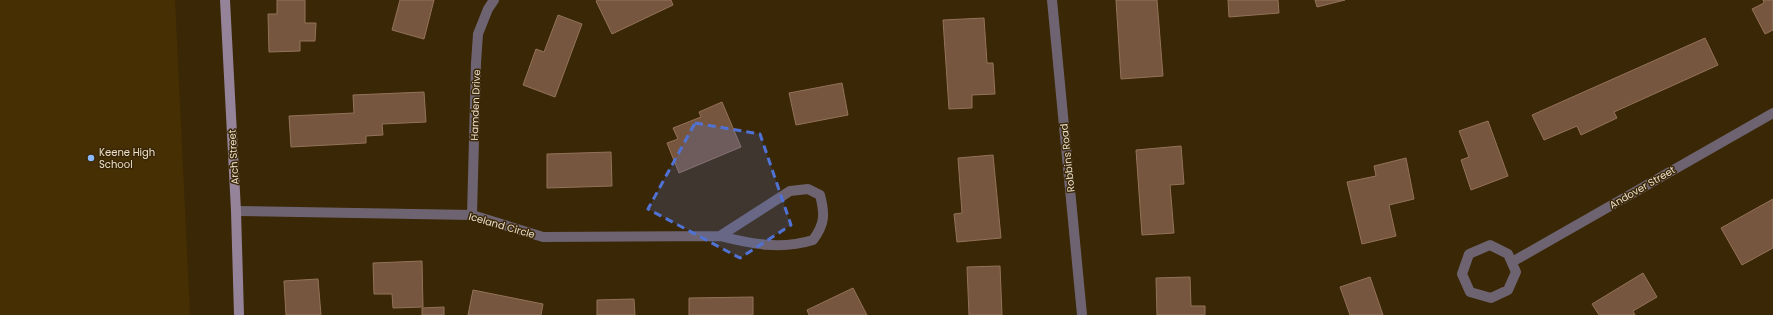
<svg xmlns="http://www.w3.org/2000/svg" width="1773" height="315" viewBox="0 0 1773 315" font-family="Poppins,sans-serif">
  <style>
    .built { fill: #462f03 }
    .building { fill: #76563e; stroke: #94725a }
    .lines { fill: none; stroke-linecap: round; stroke-linejoin: round }
    .street { stroke: #6e6471; stroke-width: 10 }
    .secondary { stroke: #948399; stroke-width: 10 }
    .marked { fill: #5072d5; fill-opacity: 0.2; stroke: #5072d5; stroke-width: 3; stroke-dasharray: 8 5; stroke-linejoin: round }
    .poi-dot { fill: #8bb9fc; stroke: #3a2705; stroke-width: 1.5 }
    .labels { text-anchor: middle; stroke-width: 3; stroke-linejoin: round; paint-order: stroke }
    .street-label { font-size: 10px; fill: #ebdfcd; stroke: #3a2705 }
    .poi-label { font-size: 10px; fill: #ebdfcd; stroke: #3a2705; text-anchor: start }
  </style>
  <rect width="100%" height="100%" fill="#3a2705"/>
  <!-- built -->
  <path class="built" d="M0,0H175L190,315H0Z"/>
  <!-- building -->
  <path class="building" d="M277,0H305V23H316L315,41H300V51L269,52L268,14H277Z
    M400,0H434L424,39L392,30Z
    M598,0H671L673,5L612,34L596,1Z
    M1116,0H1157L1163,76L1121,79Z
    M1228,0H1278L1279,13L1229,17Z
    M1315,0H1345L1317,7Z
    M1763,0H1773V30L1765,34L1752,9L1764,3Z
    M558,15L582,24L555,97L523,85L536,49L544,52Z
    M984,18L987,63H993L995,94L972,95V108L949,109L943,20Z
    M1705,38L1718,65L1614,112L1617,118L1581,135L1577,126L1544,140L1532,115Z
    M842,83L848,115L796,125L789,93Z
    M424,92L426,122L382,124L383,135L366,136V143L291,147L289,116L354,113L353,95Z
    M722,102L741,147L679,173L667,143L678,139L673,128L701,117L699,112Z
    M1488,121L1508,176L1471,190L1461,160L1469,157L1459,131Z
    M1181,146L1184,184L1170,185L1174,233L1142,235L1136,150Z
    M611,152L612,186L547,188V154Z
    M993,155L1001,238L957,242L954,214L962,213L958,158Z
    M1406,158L1414,199L1389,205L1396,236L1362,244L1347,182L1376,176L1374,166Z
    M1773,199V248L1742,265L1721,228Z
    M422,261L423,307L393,308L392,294H374L373,263Z
    M1000,266L1002,315H969L967,267Z
    M1643,273L1657,297L1633,311L1635,315H1599L1592,304Z
    M1190,277L1191,306H1205V315H1157L1156,278Z
    M1370,277L1383,315H1350L1340,287Z
    M318,279L321,315H286L284,281Z
    M853,288L867,315H809L807,310Z
    M473,290L543,304L541,315H468Z
    M753,297V315H689V298Z
    M634,299L635,315H597V300Z
    M444,307V315H422V308Z"/>
  <g class="lines">
    <!-- street -->
    <path class="street" d="M1052,0L1082,315
      M808,189L820,195C825,214 825,224 813,240C781,250 751,244 720,236L790,191Z
      M236,211L472,215L543,237L720,236
      M472,215L476,63L478,34L488,9L494,0
      M1490,245L1508,254L1516,272L1508,290L1491,298L1470,292L1462,274L1469,254Z
      M1512,262L1773,113"/>
    <!-- secondary -->
    <path class="secondary" d="M225,0L236,211L239,315"/>
  </g>
  <!-- marked area -->
  <path class="marked" d="M695,123L760,134L791,225L740,258L648,209Z"/>
  <!-- markers -->
  <circle class="poi-dot" cx="91" cy="158" r="4"/>
  <g class="labels">
    <!-- street labels -->
    <g class="street-label">
      <text transform="translate(475 105) rotate(-88)" y="4">Hamden Drive</text>
      <text transform="translate(233 157) rotate(-93)" y="4">Arch Street</text>
      <text transform="translate(1067 158) rotate(-96)" y="4">Robbins Road</text>
      <text transform="translate(1642 187) rotate(-30)" y="4">Andover Street</text>
      <text transform="translate(502 225) rotate(16)" y="4">Iceland Circle</text>
    </g>
    <!-- poi labels -->
    <g class="poi-label">
      <text x="99" y="156">Keene High<tspan x="99" dy="12">School</tspan></text>
    </g>
  </g>
</svg>
